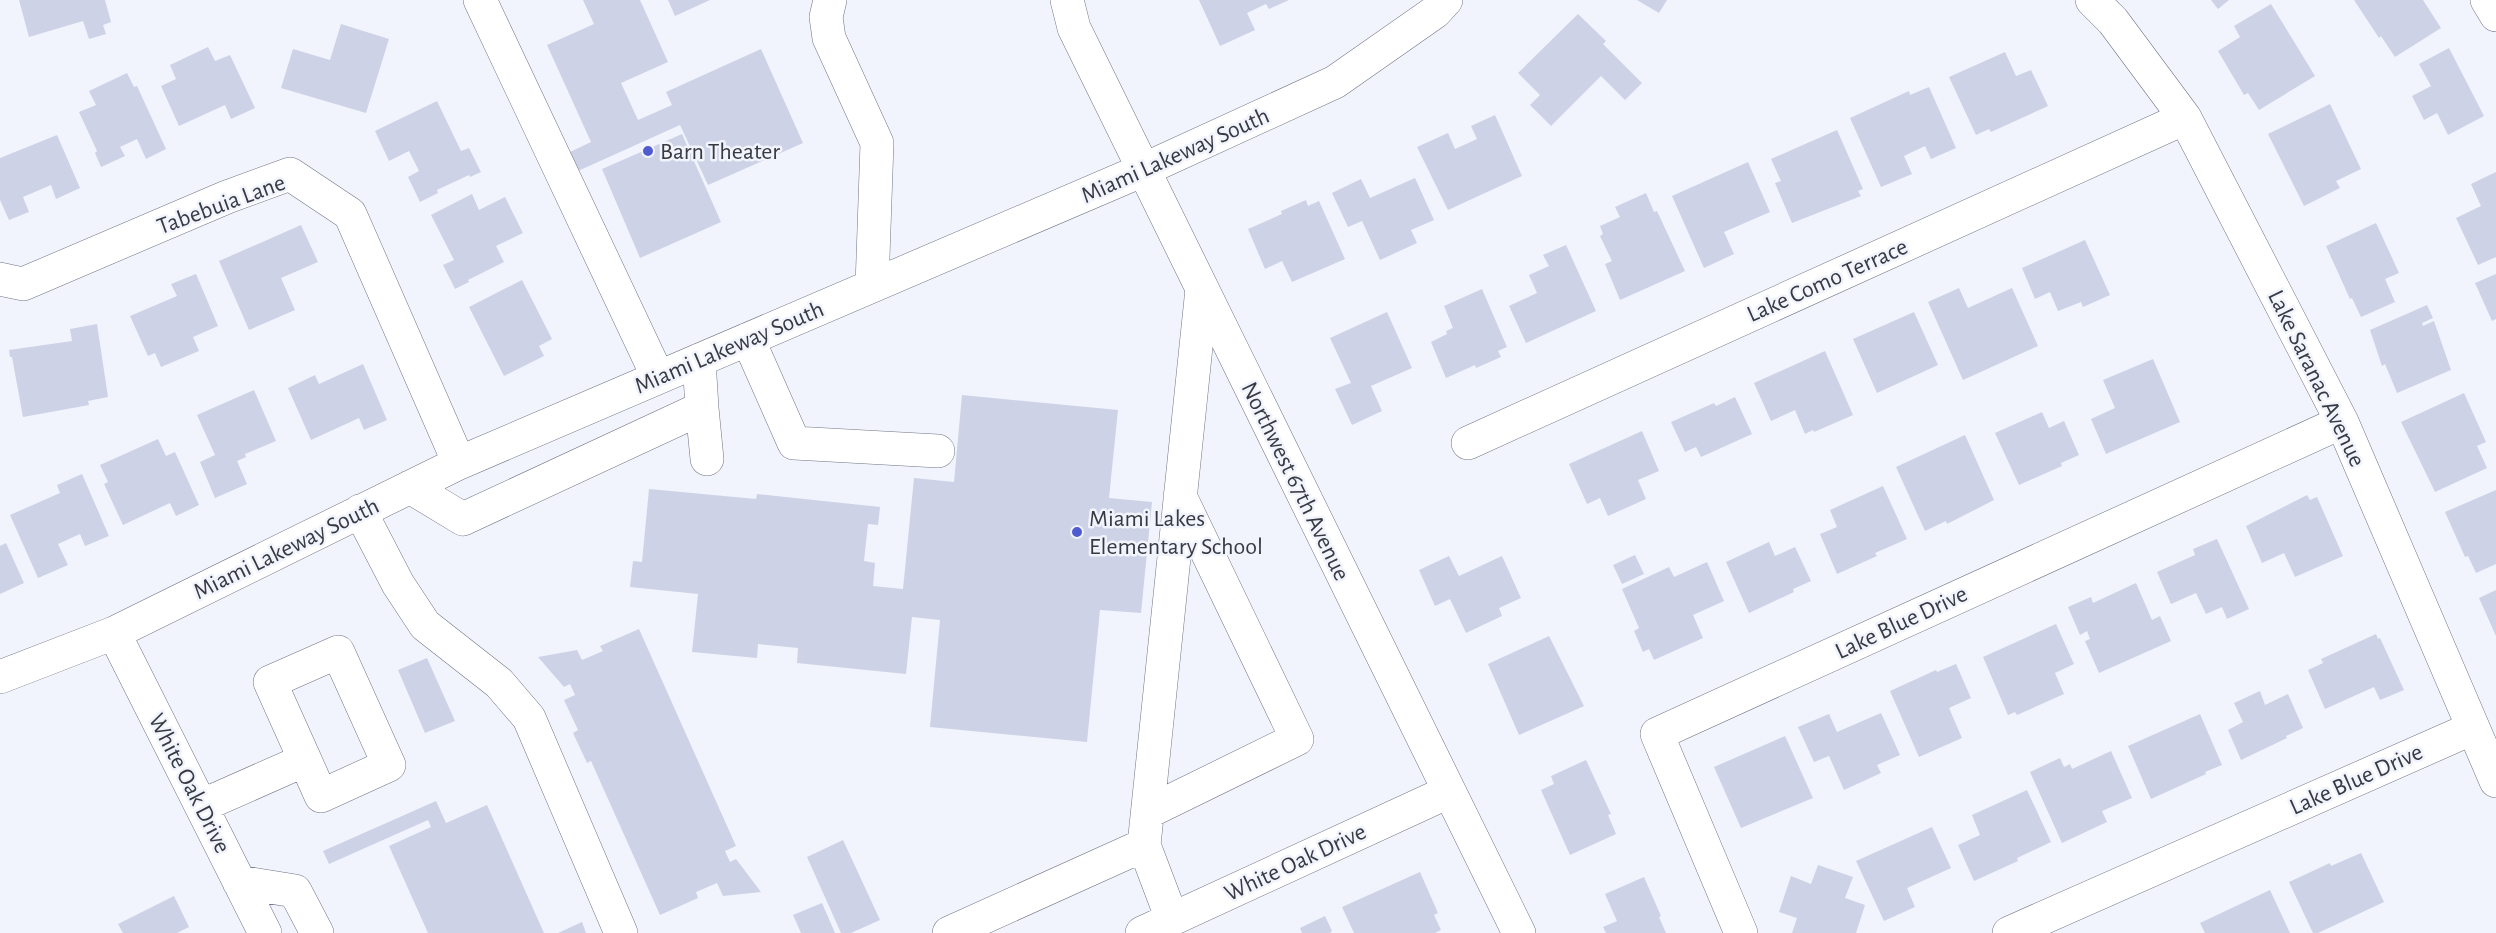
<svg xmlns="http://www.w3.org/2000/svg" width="2496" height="933" viewBox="0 0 2496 933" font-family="'Alegreya Sans',sans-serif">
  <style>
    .building { fill: #cdd2e7 }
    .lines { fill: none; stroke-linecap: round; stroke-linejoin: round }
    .minor-casing { stroke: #707588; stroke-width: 34 }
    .major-casing { stroke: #707588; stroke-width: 34 }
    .minor { stroke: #fff; stroke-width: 33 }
    .major { stroke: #fff; stroke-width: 33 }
    .poi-dot { fill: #515bd1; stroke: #f1f4fc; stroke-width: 2 }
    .labels { text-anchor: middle; stroke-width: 5; stroke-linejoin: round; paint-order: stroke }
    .poi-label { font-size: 24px; fill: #383a42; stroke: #f1f4fc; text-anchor: start }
    .street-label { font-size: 24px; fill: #383a42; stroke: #f1f4fc }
  </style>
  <rect width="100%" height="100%" fill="#f1f4fc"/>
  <!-- building -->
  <path class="building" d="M19,0H105L111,22L103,25L106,34L89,39L83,21L29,37Z
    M583,0H640L668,62L621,83L638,120L672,105L666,92L761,49L803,143L708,185L680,125L578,171L570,152L591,142L547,45L594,24Z
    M668,0H710L675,16Z
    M1199,0H1289L1269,9L1266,4L1247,13L1255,30L1220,46Z
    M1637,0H1667L1659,13Z
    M2211,0H2229L2218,9Z
    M2354,0H2423L2441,28L2395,57L2381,36L2379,38Z
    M2271,4L2315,76L2259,110L2248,93L2244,95L2218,51L2240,37L2234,26Z
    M1578,14L1606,41L1603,44L1642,83L1625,100L1601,76L1551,126L1530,105L1540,95L1518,73Z
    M341,24L389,39L366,113L281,88L293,49L330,60Z
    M208,47L215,61L230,55L255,108L231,119L225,105L179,126L161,86L176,79L170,65Z
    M2449,48L2484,116L2448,135L2437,113L2424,120L2412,96L2431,86L2419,64Z
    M2005,52L2016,76L2031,70L2048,106L1991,132L1989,129L1976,135L1949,77Z
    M127,73L134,87L137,86L166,149L146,159L137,139L120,147L125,156L101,167L95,153L97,151L79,112L96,105L89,91Z
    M1929,87L1956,148L1931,159L1925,146L1904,156L1912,174L1881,187L1850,118L1909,91L1910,95Z
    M437,101L461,151L469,148L481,172L470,177L469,175L437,190L438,193L420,202L408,177L419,171L409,151L389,161L375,131Z
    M2330,104L2361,169L2336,181L2340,188L2304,206L2268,134Z
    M1495,115L1522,176L1448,210L1417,147L1448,133L1455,149L1477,139L1471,126Z
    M1837,130L1863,189L1858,191L1861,196L1792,223L1775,183L1781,181L1771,159Z
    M682,134L721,222L640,258L602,169Z
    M57,135L80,188L56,199L51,185L23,197L29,212L9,220L0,200V158Z
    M1748,162L1770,212L1724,232L1734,254L1704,268L1672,196Z
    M2496,172V257L2478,265L2456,218L2481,206L2471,184Z
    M1415,178L1434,220L1411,230L1417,243L1380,260L1362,221L1348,227L1332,193L1361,179L1370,198Z
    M1646,193L1654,212L1657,211L1685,271L1620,300L1605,264L1612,261L1600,236L1603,234L1600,226L1620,217L1615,207Z
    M472,194L479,210L505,197L523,233L496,246L504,262L468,280L469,282L455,289L443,265L454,260L431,215Z
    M1306,200L1308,206L1319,201L1345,259L1292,282L1282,261L1265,269L1248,229L1282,214L1281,211Z
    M2376,223L2399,273L2385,279L2395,302L2361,317L2352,298L2350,299L2326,246Z
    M301,225L318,262L281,278L295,310L249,330L219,261Z
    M2085,240L2110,295L2083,307L2081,302L2058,311L2050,292L2035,299L2022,268Z
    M1566,245L1596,311L1526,343L1509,306L1537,293L1529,275L1549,266L1543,255Z
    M196,274L218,326L193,337L199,351L161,367L155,353L148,356L130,316L177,296L171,284Z
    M2496,274V319L2492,321L2475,283Z
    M522,280L552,339L539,346L544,356L504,376L469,307Z
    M1959,288L1968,308L2012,288L2038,346L1963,380L1928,302Z
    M1482,289L1507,347L1498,351L1501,357L1476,368L1475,365L1446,378L1431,342L1447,334L1446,331L1453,328L1444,306Z
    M2427,305L2433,318L2422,323L2423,326L2434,321L2451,370L2397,393L2385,364L2382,366L2370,330Z
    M1387,312L1412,368L1371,386L1382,411L1352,425L1335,389L1351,383L1330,338Z
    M1914,312L1938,365L1877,393L1853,339Z
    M97,324L108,397L88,401L89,405L23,417L12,357H10L9,350L72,341L70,329Z
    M1825,351L1853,415L1814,432L1813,430L1805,434L1795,410L1771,421L1754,383Z
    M2153,359L2180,422L2106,454L2091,419L2115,408L2103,380Z
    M363,364L387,420L364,430L359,418L311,440L288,388L315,375L319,384Z
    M254,390L276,441L245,454L246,457L237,461L247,484L215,498L200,462L215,455L197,415Z
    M2464,393L2486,442L2477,446L2487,468L2435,492L2401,422Z
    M962,395L1118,410L1109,498L1152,502L1141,613L1100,610L1087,742L930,727L940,620L912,617L906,674L797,663L798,648L758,644L757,658L692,652L698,594L630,587L633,561L642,562L649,489L756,499L757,494L880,507L878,525L868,524L864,561L875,563L873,586L903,589L914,478L954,482Z
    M1735,397L1752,434L1701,457L1696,447L1685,452L1671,422L1714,403L1716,406Z
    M2042,412L2049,428L2064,421L2079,455L2061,463L2062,466L2019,485L1995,433Z
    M1642,431L1659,471L1638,480L1646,499L1608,516L1600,498L1587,504L1569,464Z
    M1965,435L1994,500L1947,524L1946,521L1925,531L1896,467Z
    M158,439L166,456L175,452L199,505L176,516L170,503L123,525L104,484L108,482L100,465Z
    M82,474L109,536L85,546L80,534L58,544L68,565L38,578L10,515L60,493L57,485Z
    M1883,486L1907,539L1875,553L1877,556L1837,574L1820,534L1837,527L1830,510Z
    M2496,490V564L2476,573L2468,556L2465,557L2445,512Z
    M2307,495L2310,500L2317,497L2343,556L2295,577L2284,553L2262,563L2246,526Z
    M2217,539L2249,609L2227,619L2222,607L2206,614L2196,593L2171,604L2157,572L2195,555L2193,549Z
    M1769,542L1775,556L1795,547L1811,581L1793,589L1794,592L1749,613L1726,562Z
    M6,543L24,583L0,594V546Z
    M1635,555L1644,574L1622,584L1613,565Z
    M1449,556L1459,576L1502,556L1521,598L1499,608L1502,616L1466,633L1450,599L1435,606L1419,570Z
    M1707,562L1724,601L1693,615L1703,638L1654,660L1649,649L1643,652L1634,631L1639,628L1622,589L1669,567L1674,577Z
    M2136,583L2152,620L2160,616L2171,641L2099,673L2085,641L2090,639L2087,631L2080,635L2068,607L2091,597L2093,603Z
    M2496,590V636L2479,598Z
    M2056,624L2074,664L2055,673L2064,694L2017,715L2015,712L2008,715L1983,657Z
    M639,629L736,846L725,851L730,862L736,859L761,892L723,896L717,883L696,892L698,898L660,915L591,761L587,763L573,733L578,730L564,700L575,695L570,684L564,687L538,657L577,650L582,660L603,651L600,646Z
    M2376,634L2378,639L2380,638L2404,690L2380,700L2374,687L2325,709L2308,670L2323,663L2321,659Z
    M1549,636L1584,706L1519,735L1488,664Z
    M427,658L455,721L425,733L398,670Z
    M1956,664L1971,698L1949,708L1962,738L1919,757L1890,691L1936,670L1937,672Z
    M2260,691L2265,705L2288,694L2303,728L2286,736L2287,738L2241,760L2228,730L2243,722L2234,703Z
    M1881,713L1900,755L1877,765L1881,773L1844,790L1829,756L1814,762L1798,727L1829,714L1837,732Z
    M2200,714L2222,765L2205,772L2206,774L2151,799L2128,746Z
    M1785,736L1813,798L1741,828L1714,767Z
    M2111,751L2132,798L2102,811L2107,822L2062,843L2030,772L2060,758L2064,767L2070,764L2072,769Z
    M1586,760L1611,814L1608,815L1616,834L1570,855L1541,790L1554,784L1551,776Z
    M2027,790L2051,842L2017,858L2018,861L1974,881L1958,845L1980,835L1972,815Z
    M436,801L446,823L487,805L544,933H428L389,846L431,827L428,820L329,864L323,851Z
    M1932,827L1951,868L1907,888L1915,907L1884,921L1856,861Z
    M843,840L880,920L851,933H841L807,857Z
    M2361,853L2384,902L2318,933H2313L2289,882L2330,863L2331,866Z
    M1818,865L1853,877L1845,898L1865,905L1856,933H1792L1797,918L1779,912L1791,876L1811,884Z
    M1420,872L1438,913L1434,915L1441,930L1435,933H1354L1342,907Z
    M1644,877L1661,916L1659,917L1666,933H1606L1603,927L1617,921L1605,894Z
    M2270,890L2290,933H2205L2200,923Z
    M174,896L189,927L177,933H123L118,924Z
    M822,903L835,933H801L793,915Z
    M1325,916L1332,931L1330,933H1302L1300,928Z
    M582,922L586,933H558Z"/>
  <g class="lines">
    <defs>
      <path id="minor" d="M480,0L658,377
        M830,0L826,17L829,38L877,143L872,286
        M2092,0L2113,21L2185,118L2342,422L2496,781
        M2487,0L2496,15
        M0,279L23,284L227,197L290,174L350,214L459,463
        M748,339L794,443L938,451
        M702,408L707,459
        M1468,443L2185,118
        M410,487L463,519L702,408L699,360
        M360,511L398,584L425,625L499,683L529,718L621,933
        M114,633L265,933
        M0,677L114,633L459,463L1143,170L1335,82L1435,12L1446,0
        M201,806L305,760L270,682L338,652L389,765L321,796L305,760
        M1148,812L1297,739L1180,496
        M239,882L295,891L317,933
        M1172,919L1144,845L1202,289
        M949,933L1144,845
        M1142,933L1448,792
        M1741,933L1657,734L2342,422
        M2009,933L2473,728"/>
      <path id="major" d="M1067,0L1074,28L1519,933"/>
    </defs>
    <!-- minor casing -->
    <use href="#minor" class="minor-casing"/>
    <!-- major casing -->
    <use href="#major" class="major-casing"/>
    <!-- minor -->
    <use href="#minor" class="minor"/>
    <!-- major -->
    <use href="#major" class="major"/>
  </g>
  <!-- markers -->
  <g class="poi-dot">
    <circle cx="648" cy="151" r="6"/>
    <circle cx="1077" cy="532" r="6"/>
  </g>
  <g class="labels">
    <!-- poi labels -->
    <g class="poi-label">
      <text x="660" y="159">Barn Theater</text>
      <text x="1089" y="526">Miami Lakes<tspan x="1089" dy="28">Elementary School</tspan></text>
    </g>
    <!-- street labels -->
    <g class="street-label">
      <text transform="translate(1175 155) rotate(-24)" y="8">Miami Lakeway South</text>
      <text transform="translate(221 204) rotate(-20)" y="8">Tabebuia Lane</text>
      <text transform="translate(1827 280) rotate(-24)" y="8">Lake Como Terrace</text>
      <text transform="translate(729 347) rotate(-23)" y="8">Miami Lakeway South</text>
      <text transform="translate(2317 378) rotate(64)" y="8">Lake Saranac Avenue</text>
      <text transform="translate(1296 481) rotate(64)" y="8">Northwest 67th Avenue</text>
      <text transform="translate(286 548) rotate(-26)" y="8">Miami Lakeway South</text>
      <text transform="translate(1901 622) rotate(-25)" y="8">Lake Blue Drive</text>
      <text transform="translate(2356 779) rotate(-24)" y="8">Lake Blue Drive</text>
      <text transform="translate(190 783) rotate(63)" y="8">White Oak Drive</text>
      <text transform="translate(1295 862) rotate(-25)" y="8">White Oak Drive</text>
    </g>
  </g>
</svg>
